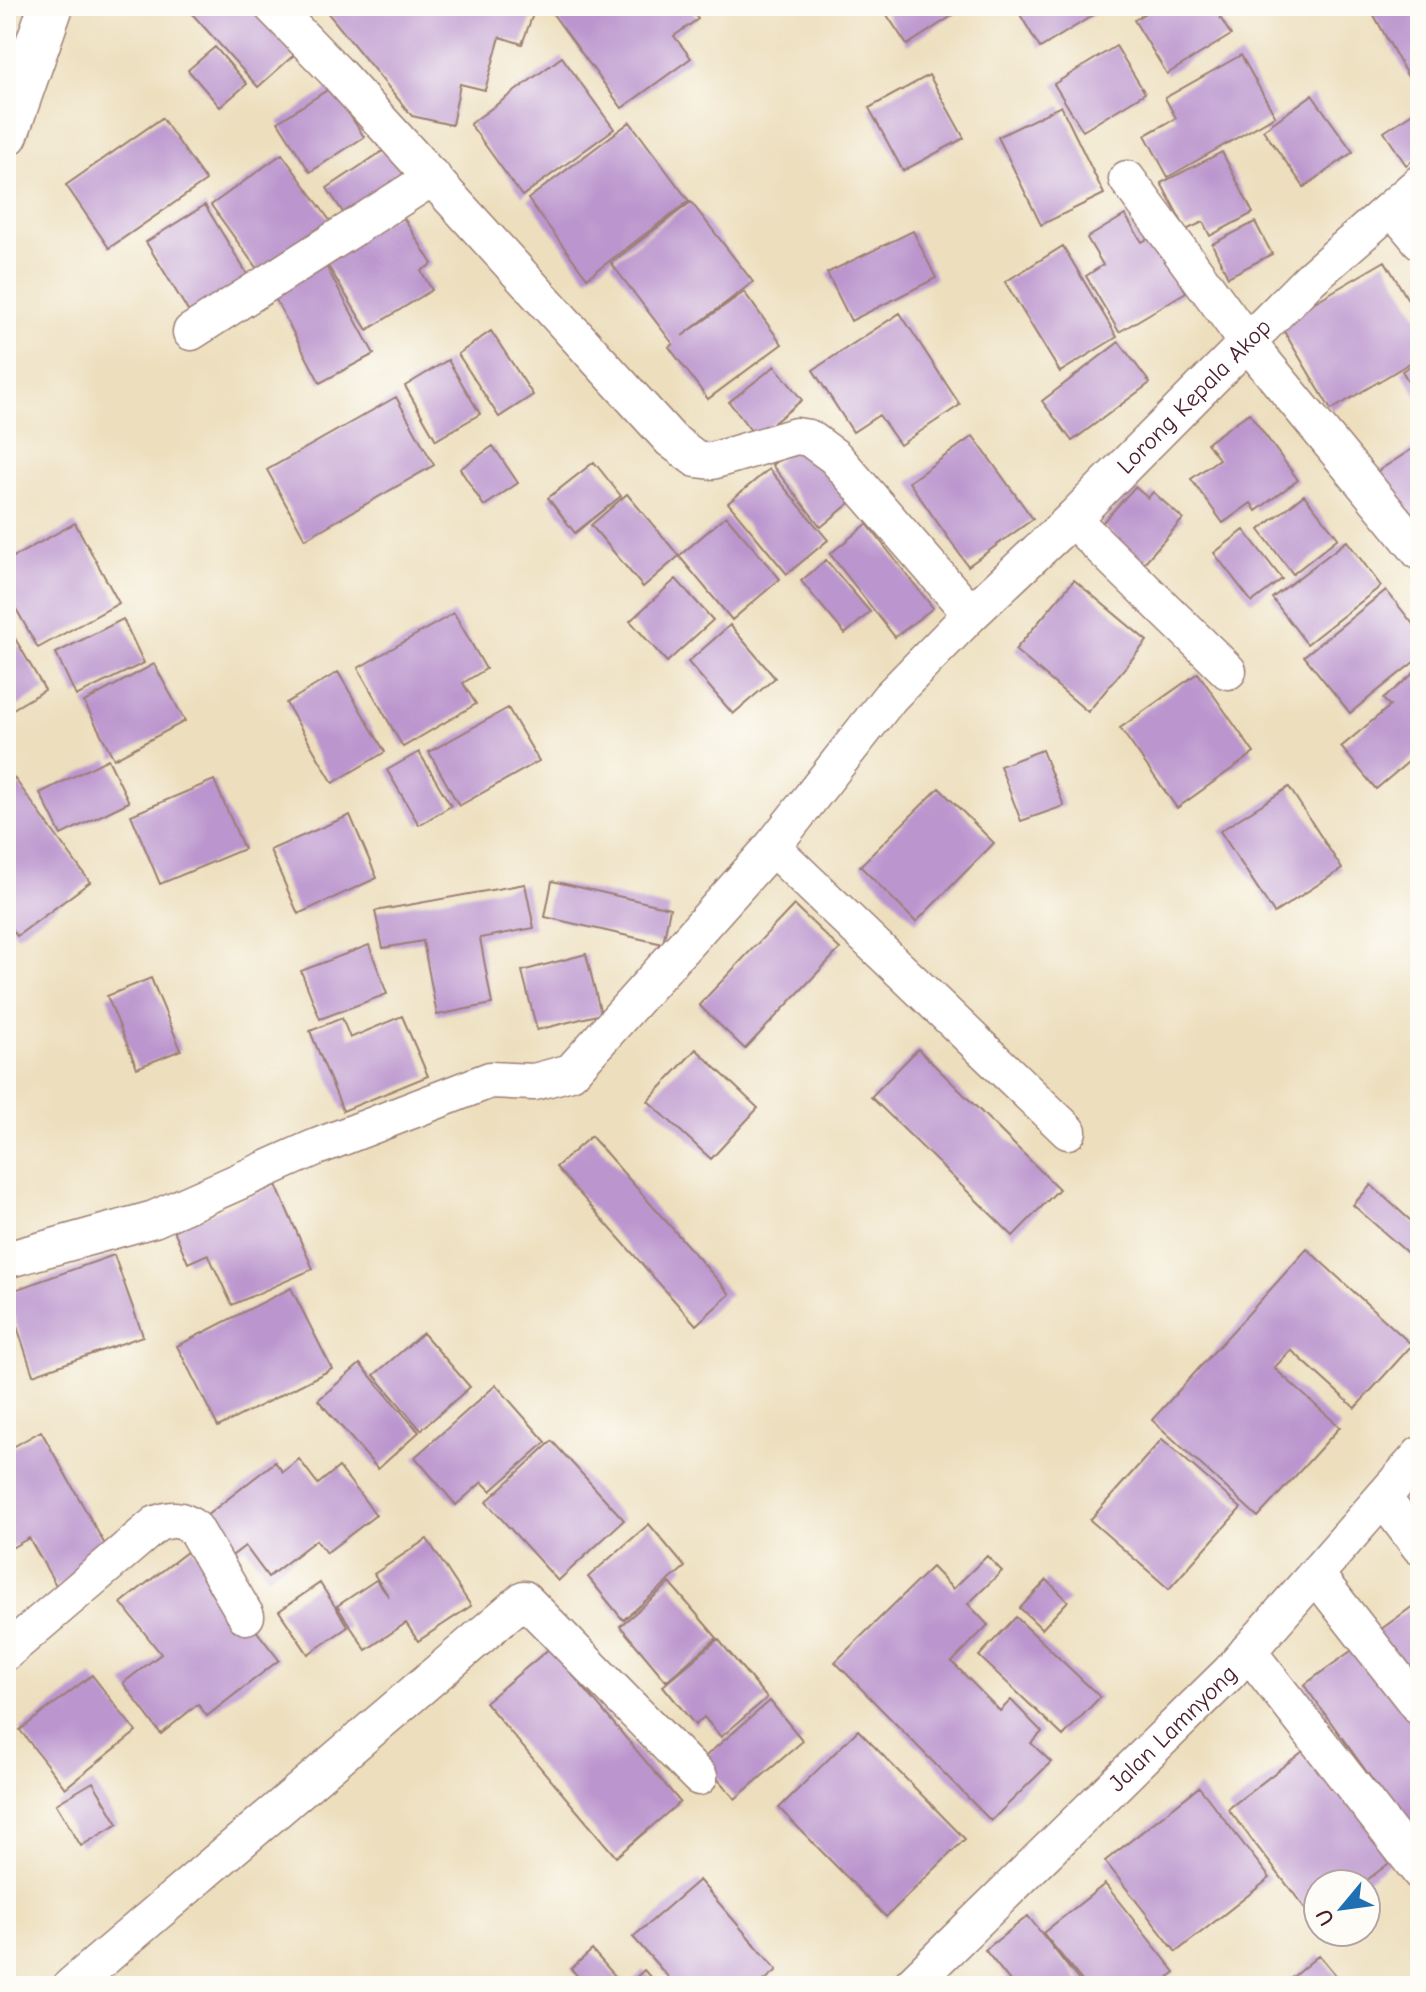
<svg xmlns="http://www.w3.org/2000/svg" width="1426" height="1992" viewBox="0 0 1426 1992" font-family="'Comic Neue',sans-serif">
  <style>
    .building { fill: #bb95ce }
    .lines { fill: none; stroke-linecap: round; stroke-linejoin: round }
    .minor-casing { stroke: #9c7f74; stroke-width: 39 }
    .tertiary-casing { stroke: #9c7f74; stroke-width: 47 }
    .minor { stroke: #fff; stroke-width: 36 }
    .tertiary { stroke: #fff; stroke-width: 44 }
    .labels { text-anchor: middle; stroke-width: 8; stroke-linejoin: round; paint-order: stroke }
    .street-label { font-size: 24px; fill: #4a1f2b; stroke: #fdfcf7 }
  </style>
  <rect width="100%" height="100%" fill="#fdfcf7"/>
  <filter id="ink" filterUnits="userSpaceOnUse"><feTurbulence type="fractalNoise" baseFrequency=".0125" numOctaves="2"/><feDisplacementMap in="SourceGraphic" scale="16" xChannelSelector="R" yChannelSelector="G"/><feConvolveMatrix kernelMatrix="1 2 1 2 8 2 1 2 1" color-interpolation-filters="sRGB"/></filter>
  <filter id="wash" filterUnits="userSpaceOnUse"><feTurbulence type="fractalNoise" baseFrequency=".006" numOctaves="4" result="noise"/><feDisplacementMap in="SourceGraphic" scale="32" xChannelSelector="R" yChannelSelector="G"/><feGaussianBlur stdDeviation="1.8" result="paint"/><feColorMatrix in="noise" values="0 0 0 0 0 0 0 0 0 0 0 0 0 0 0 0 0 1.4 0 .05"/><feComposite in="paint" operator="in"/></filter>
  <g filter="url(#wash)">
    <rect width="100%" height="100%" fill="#eddfbe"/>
    <g id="blocks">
      <!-- building -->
      <path class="building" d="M185,6H250L294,55L258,87Z
        M322,6H536L522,44L500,37L485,90L460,84L452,125L412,116Z
        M547,6H688L698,19L674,36L691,58L622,108Z
        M881,6H967L907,45Z
        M1015,6H1097L1100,11L1040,48Z
        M1157,6H1213L1231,35L1167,74L1134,20Z
        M1369,6H1420V70L1408,77Z
        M1116,46L1145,93L1083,131L1054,84Z
        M215,47L247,84L220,107L188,70Z
        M1241,55L1275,116L1168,177L1145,135L1176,118L1165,98Z
        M562,57L614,129L522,196L470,124Z
        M929,75L964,138L903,171L869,108Z
        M332,87L364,137L310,172L278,122Z
        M1312,95L1353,152L1304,187L1263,130Z
        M1061,106L1104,194L1041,225L998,137Z
        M1420,108V156L1406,165L1384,132Z
        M162,118L206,181L109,248L66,185Z
        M630,122L689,201L587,278L528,199Z
        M386,149L412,187L352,226L327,188Z
        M1222,152L1253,213L1210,236L1203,222L1186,230L1161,183Z
        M282,154L331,222L260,273L211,205Z
        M691,202L753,282L682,336L744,292L782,344L708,399L669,347L673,344L611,263Z
        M205,205L249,277L190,314L146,242Z
        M400,212L432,264L421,271L432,290L367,330L324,259Z
        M1125,215L1142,242L1153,236L1186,292L1119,332L1086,276L1103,265L1087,238Z
        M1255,222L1272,254L1228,277L1212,244Z
        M913,231L936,278L851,321L827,273Z
        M1063,246L1117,337L1060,372L1005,282Z
        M321,257L374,354L320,383L268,285Z
        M1385,261L1420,320V357L1331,410L1279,323Z
        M900,313L960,405L900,445L879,415L853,432L813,370Z
        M491,331L533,395L499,417L458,354Z
        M1119,342L1150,383L1072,441L1042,401Z
        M448,360L480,414L436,440L405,386Z
        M1420,360V400L1402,371Z
        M775,366L802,400L756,437L729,402Z
        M396,397L434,465L305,539L267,470Z
        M1249,413L1298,480L1256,511L1251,503L1223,523L1191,479L1219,459L1207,443Z
        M973,436L1033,519L968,566L909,482Z
        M802,440L851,502L821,527L772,465Z
        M1420,444V526L1372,475Z
        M493,446L518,483L484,506L460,469Z
        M594,462L621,496L575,533L548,498Z
        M769,469L828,540L787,574L728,503Z
        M1135,487L1148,498L1153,492L1183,519L1144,563L1101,524Z
        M627,494L679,556L726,516L780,579L732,620L679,556L643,587L591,525Z
        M1304,495L1338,538L1293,574L1259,530Z
        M75,523L119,603L38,648L6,591V561Z
        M867,524L933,608L895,637L830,554Z
        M1244,530L1282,579L1252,602L1214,553Z
        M1347,541L1381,586L1307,644L1272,598Z
        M826,560L870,612L845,634L801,581Z
        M676,579L713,620L667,662L630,621Z
        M1074,580L1147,641L1088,712L1015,650Z
        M1386,590L1420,633V657L1350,713L1304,656Z
        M454,613L486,669L463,683L476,704L403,747L358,668Z
        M123,619L144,663L76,696L56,653Z
        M6,623L45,690L6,713Z
        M730,625L775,678L733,714L688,662Z
        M154,664L185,721L114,759L84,702Z
        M1420,668V752L1376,789L1341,747L1390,706L1383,699Z
        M338,672L385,752L333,783L286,703Z
        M1198,673L1254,753L1177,808L1120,728Z
        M508,708L539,761L459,806L429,752Z
        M1042,750L1064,806L1021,821L1000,766Z
        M419,752L451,806L419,825L387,770Z
        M108,759L129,802L61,835L40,793Z
        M12,775L90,882L17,936L6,921V779Z
        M214,780L244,849L160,884L131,815Z
        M1289,787L1342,869L1274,913L1220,831Z
        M939,788L994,843L916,922L860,866Z
        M350,815L377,878L298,914L270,850Z
        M552,881L670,908L663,944L545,917Z
        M525,884L534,928L480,938L492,1004L437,1015L423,941L383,948L375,911Z
        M794,905L840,949L745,1049L699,1005Z
        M369,945L387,994L320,1019L301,971Z
        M586,954L601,1014L537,1030L522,971Z
        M151,978L181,1050L137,1068L107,996Z
        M402,1016L428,1076L343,1111L310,1031L342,1018L350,1038Z
        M696,1049L758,1108L711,1159L648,1101Z
        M918,1049L1059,1189L1013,1236L871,1097Z
        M591,1136L730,1294L696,1325L556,1167Z
        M276,1185L313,1269L232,1305L208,1254L188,1263L174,1230Z
        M1371,1185L1420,1229V1264L1353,1205Z
        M1307,1249L1412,1345L1355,1408L1291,1350L1274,1368L1340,1427L1258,1517L1152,1420Z
        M114,1255L143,1336L33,1375L6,1293Z
        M291,1288L332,1369L218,1427L177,1346Z
        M423,1333L470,1387L421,1430L374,1375Z
        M360,1364L419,1432L378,1469L318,1400Z
        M496,1385L546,1442L491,1491L482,1482L456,1505L415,1457Z
        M41,1431L112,1557L57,1587L29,1538L6,1551V1451Z
        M1162,1439L1241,1508L1169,1589L1090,1520Z
        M552,1441L624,1520L558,1581L486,1502Z
        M299,1459L318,1484L339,1467L376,1515L326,1553L316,1540L268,1577L245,1546L225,1561L197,1523L275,1462L283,1472Z
        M649,1524L685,1567L623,1620L588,1577Z
        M427,1539L471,1606L418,1641L406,1623L366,1650L337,1606L376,1580L389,1597L374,1574Z
        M192,1548L279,1660L207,1716L198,1704L161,1734L123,1683L161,1654L121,1603Z
        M987,1556L1002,1571L968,1604L988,1625L952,1662L1000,1711L1011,1700L1042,1732L1031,1743L1051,1762L991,1821L835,1662L932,1567L953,1589Z
        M1047,1580L1068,1601L1042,1629L1020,1608Z
        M320,1583L348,1627L308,1654L279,1611Z
        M670,1583L717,1638L666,1681L620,1626Z
        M1420,1601V1846L1304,1685Z
        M1016,1617L1100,1697L1063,1736L979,1656Z
        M718,1639L767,1698L721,1737L704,1717L695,1725L663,1686Z
        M550,1648L680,1802L616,1857L485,1702Z
        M92,1675L136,1732L65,1788L20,1730Z
        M770,1701L803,1741L735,1799L701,1760Z
        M858,1730L965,1839L886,1917L779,1808Z
        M1311,1745L1397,1857L1362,1884H1318V1918L1315,1921L1228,1809Z
        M93,1782L118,1824L81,1846L56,1804Z
        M1199,1787L1270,1878L1176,1952L1105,1861Z
        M699,1880L777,1970L758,1986H676L633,1937Z
        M1105,1884L1175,1972L1158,1986H1086L1043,1933Z
        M1028,1916L1083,1986H1014L985,1950Z
        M592,1950L624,1986H587L571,1969Z
        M1319,1955L1345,1986H1282Z
        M644,1970L658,1986H627Z"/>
    </g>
  </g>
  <g filter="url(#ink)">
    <use href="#blocks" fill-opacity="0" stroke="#9c7f74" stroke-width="2"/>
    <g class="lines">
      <defs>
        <g id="minor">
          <path d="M272,6L336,72L671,440L696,459L712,461L796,436L809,438L835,457L971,614"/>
          <path d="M1127,179L1247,342L1420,552"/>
          <path d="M1393,209L1420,241"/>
          <path d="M191,332L433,177"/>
          <path d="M1072,519L1228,671"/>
          <path d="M772,847L1068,1131"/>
          <path id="s1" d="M6,1260L154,1219L314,1148L490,1080L534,1082L571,1072L772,847L890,697L971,614L1072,519L1310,279L1420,183"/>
          <path d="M1383,1498L1420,1547"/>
          <path d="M1316,1575L1420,1708"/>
          <path d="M1248,1651L1420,1872"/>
          <path d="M6,1652L156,1524C172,1518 181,1518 195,1529L246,1616"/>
          <path d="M71,1986L524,1599L699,1777"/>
          <path id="s2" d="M910,1986L1229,1673L1420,1455"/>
        </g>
        <path id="tertiary" d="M6,134L51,6"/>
      </defs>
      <!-- minor casing -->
      <use href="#minor" class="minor-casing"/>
      <!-- tertiary casing -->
      <use href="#tertiary" class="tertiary-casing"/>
      <!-- minor -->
      <use href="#minor" class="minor"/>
      <!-- tertiary -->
      <use href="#tertiary" class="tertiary"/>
    </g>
  </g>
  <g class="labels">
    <!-- street labels -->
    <g class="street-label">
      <text dy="8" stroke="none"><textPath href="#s1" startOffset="1520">Lorong Kepala Akop</textPath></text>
      <text dy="8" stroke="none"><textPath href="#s2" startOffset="368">Jalan Lamnyong</textPath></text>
    </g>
  </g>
  <!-- margin -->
  <rect width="1426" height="1992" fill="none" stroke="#fdfcf7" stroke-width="32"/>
  <!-- north arrow -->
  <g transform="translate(1342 1908) rotate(241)"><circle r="38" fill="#fdfcf7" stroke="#b5a4a5" stroke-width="2"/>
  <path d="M0-6L14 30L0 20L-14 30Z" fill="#1f6fb2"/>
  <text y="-12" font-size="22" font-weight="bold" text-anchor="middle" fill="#4a1f2b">U</text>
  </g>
</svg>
